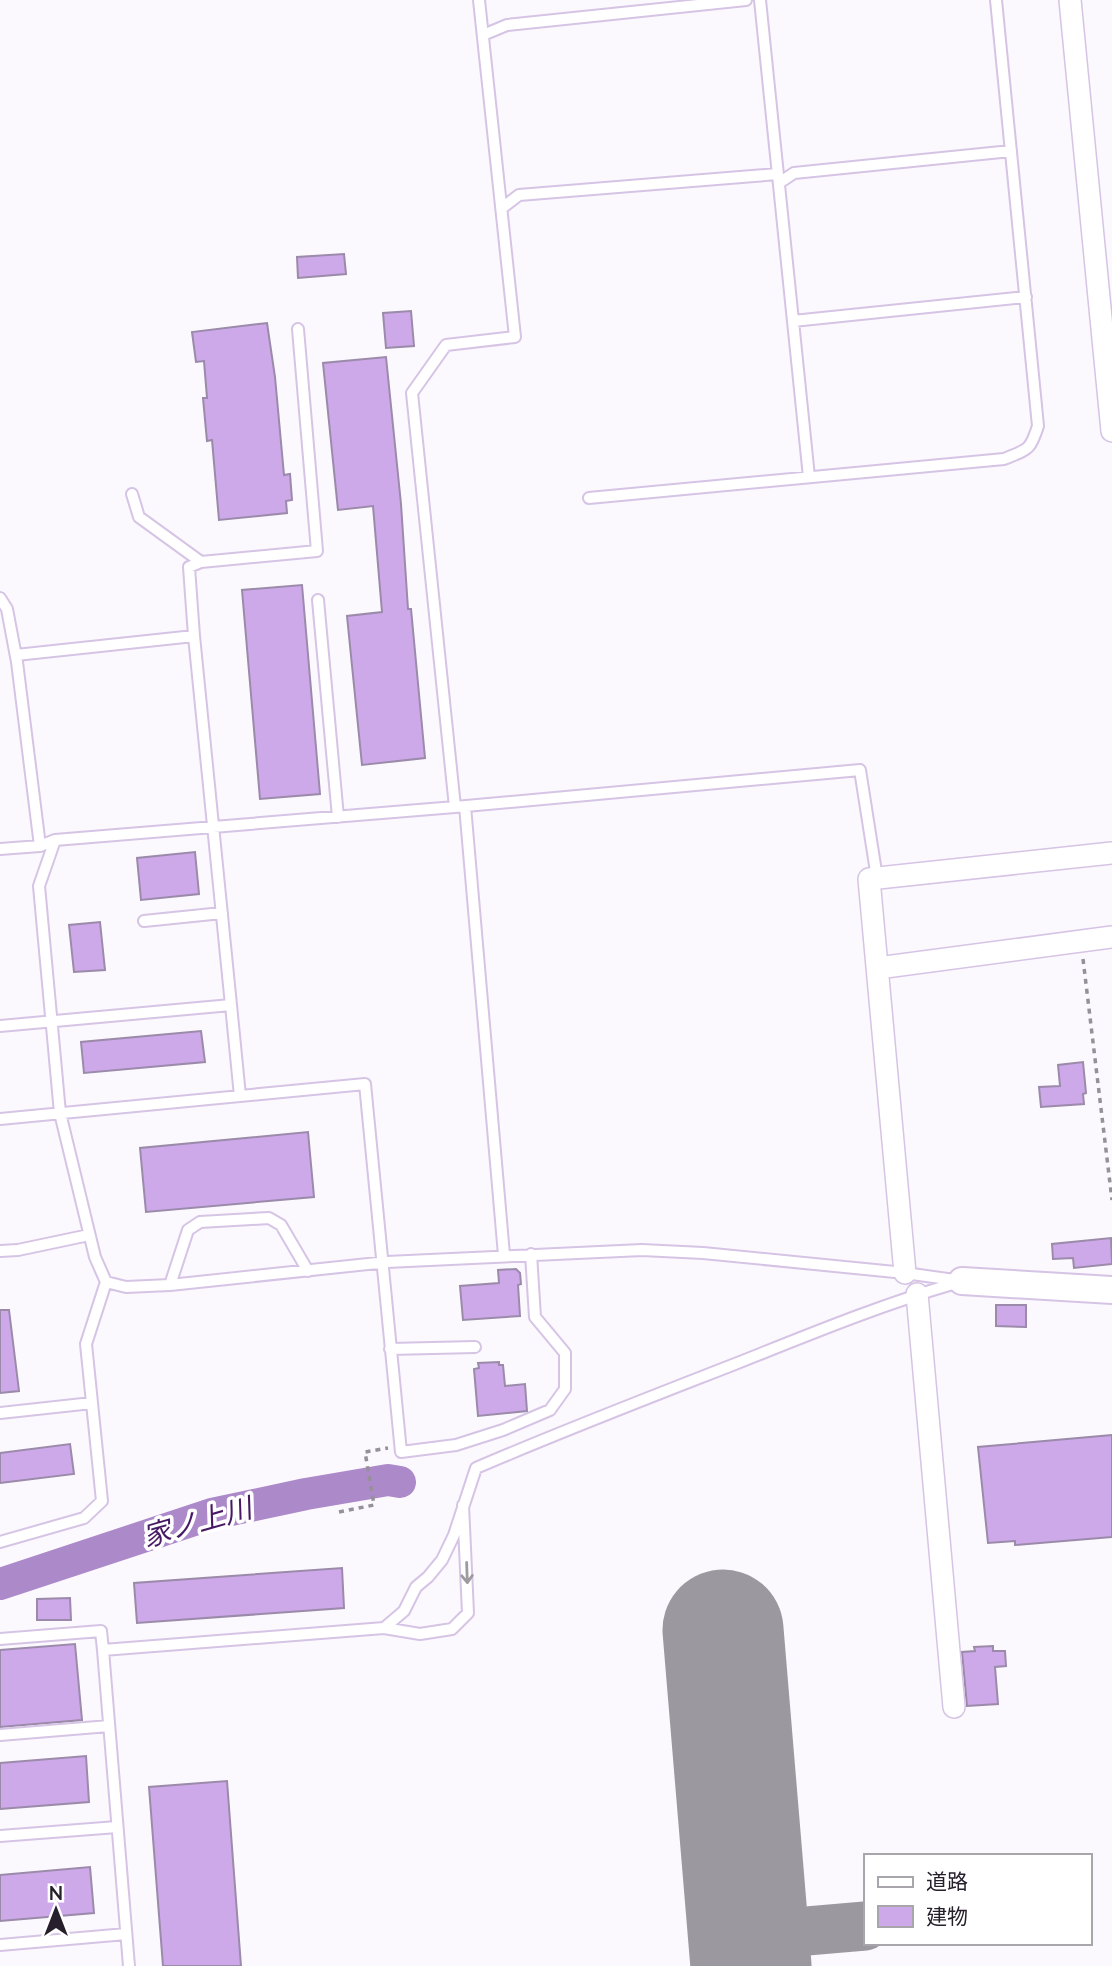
<svg xmlns="http://www.w3.org/2000/svg" width="1112" height="1966" viewBox="0 0 1112 1966" font-family="Mulish,'Noto Sans JP',sans-serif">
  <style>
    .lines { fill: none; stroke-linecap: round; stroke-linejoin: round }
    .river { stroke: #ac89c8; stroke-width: 32 }
    .taxiway { stroke: #9c98a0; stroke-width: 49 }
    .runway { stroke: #9c98a0; stroke-width: 121 }
    .building { fill: #cda9ea; stroke: #9b8aa9; stroke-width: 2 }
    .service-casing { stroke: #d6c4e5; stroke-width: 14 }
    .minor-casing { stroke: #d6c4e5; stroke-width: 24 }
    .tertiary-casing { stroke: #d6c4e5; stroke-width: 30 }
    .path { stroke: #959099; stroke-width: 3.5; stroke-dasharray: 5 5; stroke-linecap: butt }
    .service { stroke: #fff; stroke-width: 10 }
    .minor { stroke: #fff; stroke-width: 21 }
    .tertiary { stroke: #fff; stroke-width: 26 }
    .oneway { stroke: #9e9ba0 }
    .labels { text-anchor: middle; stroke-width: 7; stroke-linejoin: round; paint-order: stroke }
    .water-label { font-size: 28px; font-style: italic; fill: #471863; stroke: #fff }
  </style>
  <rect width="100%" height="100%" fill="#fbf8fe"/>
  <g class="lines">
    <!-- river -->
    <path class="river" d="M0,1584L212,1514L306,1494L388,1480L400,1482"/>
    <!-- taxiway -->
    <path class="taxiway" d="M748,1936L865,1926"/>
    <!-- runway -->
    <path class="runway" d="M723,1630L751,1966"/>
  </g>
  <!-- building -->
  <path class="building" d="M344,254L346,274L298,278L297,257Z
    M411,311L414,346L386,348L383,313Z
    M267,323L275,377L284,475L290,474L292,500L286,501L287,513L219,520L212,440L207,441L203,398H207L204,361L196,362L192,332Z
    M386,357L401,504L408,609H411L425,758L362,765L347,616L382,612L373,506L338,510L323,363Z
    M302,585L320,794L260,799L242,590Z
    M195,852L199,894L141,900L137,858Z
    M100,922L105,970L74,972L69,925Z
    M201,1031L205,1062L84,1073L81,1042Z
    M1083,1062L1086,1093L1083,1094L1084,1104L1041,1107L1039,1087L1060,1086L1058,1065Z
    M308,1132L314,1197L146,1212L140,1148Z
    M1111,1238L1112,1264L1074,1268L1073,1258L1053,1259L1052,1244Z
    M516,1269L520,1273L521,1284L518,1285L520,1316L463,1320L460,1286L499,1283L498,1270Z
    M996,1305H1026V1327L996,1326Z
    M0,1310H9L19,1391L0,1393Z
    M499,1362V1365H503L505,1386L525,1384L527,1411L478,1416L474,1369L479,1368L478,1363Z
    M1112,1435V1537L1015,1545V1541L988,1543L978,1447Z
    M70,1444L74,1474L0,1483V1453Z
    M342,1568L344,1608L137,1623L134,1583Z
    M70,1598L71,1620H37V1599Z
    M75,1644L82,1720L0,1727V1650Z
    M993,1646V1651H1005L1006,1666L995,1667L998,1704L967,1706L962,1652L975,1651L974,1647Z
    M86,1756L89,1802L0,1809V1763Z
    M227,1781L241,1966H163L149,1787Z
    M90,1867L94,1913L0,1921V1875Z"/>
  <g class="lines">
    <defs>
      <path id="service" d="M760,0L809,477
        M483,35L507,25L746,0
        M779,183L794,173L1011,151
        M502,208L519,195L778,174
        M793,321L1026,297
        M132,494L139,517L201,562
        M589,498L1004,459C1028,449 1030,451 1038,426L996,0
        M0,598L7,609L17,662L40,846
        M318,600L338,817
        M16,655L194,636
        M465,806L504,1255
        M455,807L412,393L446,345L515,337L479,0
        M55,840L39,886L60,1113L95,1257L106,1282L126,1287L170,1285L387,1262L642,1250L703,1253L905,1273L962,1281
        M0,849L40,846L55,840L455,807L860,770L877,878
        M144,921L222,913
        M231,1005L240,1096
        M0,1026L231,1005L194,636L189,567L201,562L317,551L298,329
        M0,1119L365,1084L401,1452L456,1445L503,1430L550,1410L565,1389V1353L535,1317L531,1254
        M0,1251L18,1250L89,1235
        M170,1285L188,1230L200,1222L269,1218L281,1225L308,1271
        M390,1349L475,1347
        M0,1413L92,1403
        M463,1505L468,1613L452,1629L420,1634L384,1628L404,1611L416,1587L428,1577L442,1560L454,1535L476,1468C562,1431 648,1398 735,1364C808,1335 880,1305 956,1283
        M0,1542L84,1518L102,1501L86,1344L106,1282
        M0,1639L101,1631L103,1650
        M0,1735L109,1726
        M0,1836L117,1827
        M0,1945L126,1934
        M129,1966L103,1650L384,1628"/>
      <path id="minor" d="M1070,0L1112,431
        M878,968L1112,937
        M905,1273L869,879L1112,853
        M917,1294L954,1707"/>
      <path id="tertiary" d="M962,1281L1112,1290"/>
    </defs>
    <!-- service casing -->
    <use href="#service" class="service-casing"/>
    <!-- minor casing -->
    <use href="#minor" class="minor-casing"/>
    <!-- tertiary casing -->
    <use href="#tertiary" class="tertiary-casing"/>
    <!-- path -->
    <path class="path" d="M1083,959L1112,1200
      M339,1512L374,1505L365,1452L388,1448"/>
    <!-- service -->
    <use href="#service" class="service"/>
    <!-- minor -->
    <use href="#minor" class="minor"/>
    <!-- tertiary -->
    <use href="#tertiary" class="tertiary"/>
  </g>
  <!-- one-way arrows -->
  <defs><path id="oneway-shaft" d="M-6 0H5M1.5-3L5.5 0L1.5 3" fill="none" stroke-width="1.6" stroke-linecap="round" stroke-linejoin="round" transform="scale(1.75)"/></defs>
  <use class="oneway" href="#oneway-shaft" transform="translate(467 1573) rotate(88)"/>
  <g class="labels">
    <!-- water labels -->
    <g class="water-label">
      <text transform="translate(197 1522) rotate(-16)" y="10">家ノ上川</text>
    </g>
  </g>
  <!-- legend -->
  <rect x="864" y="1854" width="228" height="91" fill="#ffffff" stroke="#a9a6ab" stroke-width="2"/>
  <rect x="878" y="1877" width="35" height="10" fill="#ffffff" stroke="#a9a6ab" stroke-width="2"/>
  <text x="926" y="1889" font-size="21" fill="#27202c">道路</text>
  <rect x="878" y="1906" width="35" height="21" fill="#cda9ea" stroke="#a9a6ab" stroke-width="2"/>
  <text x="926" y="1924" font-size="21" fill="#27202c">建物</text>
  <!-- north arrow -->
  <g transform="translate(56 1910)" stroke="#ffffff" stroke-width="5" paint-order="stroke">
  <path d="M0-5L12 26L0 18L-12 26Z" fill="#27202c"/>
  <text y="-10" font-size="19" font-weight="bold" text-anchor="middle" fill="#27202c">N</text>
  </g>
</svg>
